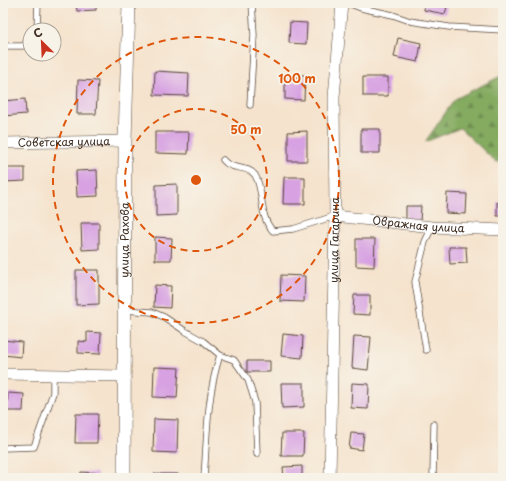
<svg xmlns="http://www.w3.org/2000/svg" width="506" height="481" viewBox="0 0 506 481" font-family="'Playpen Sans',sans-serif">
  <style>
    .forest { fill: url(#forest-firs); stroke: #606a40 }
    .building { fill: #d7a1e2 }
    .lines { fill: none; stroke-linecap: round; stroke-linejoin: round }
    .service-casing { stroke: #574638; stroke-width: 7 }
    .minor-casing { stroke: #574638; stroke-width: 12 }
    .tertiary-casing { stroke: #574638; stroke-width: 14 }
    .service { stroke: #fff; stroke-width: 5.5 }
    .minor { stroke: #fff; stroke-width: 11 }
    .tertiary { stroke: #fff; stroke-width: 13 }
    .ring { fill: none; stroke: #df570d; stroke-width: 2; stroke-dasharray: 7 5 }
    .labels { text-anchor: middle; stroke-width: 3.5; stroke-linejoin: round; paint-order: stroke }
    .street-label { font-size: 11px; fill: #3b2a1e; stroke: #f7f3e8 }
    .centre { fill: #df570d; stroke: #f7f3e8; stroke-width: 2 }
    .ring-label { font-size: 12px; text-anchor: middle; font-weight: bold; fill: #df570d; stroke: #f7f3e8; stroke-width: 3.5; stroke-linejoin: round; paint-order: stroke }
  </style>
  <defs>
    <pattern id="forest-firs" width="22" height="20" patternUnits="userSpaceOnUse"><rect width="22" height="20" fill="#84ab61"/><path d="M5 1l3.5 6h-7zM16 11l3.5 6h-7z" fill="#6d8b4f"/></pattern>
  </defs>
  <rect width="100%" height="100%" fill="#f7f3e8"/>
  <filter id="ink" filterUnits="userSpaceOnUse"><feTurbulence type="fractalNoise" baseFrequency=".025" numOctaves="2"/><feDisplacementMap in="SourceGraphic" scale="8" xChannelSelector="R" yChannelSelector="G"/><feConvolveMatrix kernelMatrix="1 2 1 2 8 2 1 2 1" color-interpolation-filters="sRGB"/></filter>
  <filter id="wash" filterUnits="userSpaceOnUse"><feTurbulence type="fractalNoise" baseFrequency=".012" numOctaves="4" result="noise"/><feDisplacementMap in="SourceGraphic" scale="16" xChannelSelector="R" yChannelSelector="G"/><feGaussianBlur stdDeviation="0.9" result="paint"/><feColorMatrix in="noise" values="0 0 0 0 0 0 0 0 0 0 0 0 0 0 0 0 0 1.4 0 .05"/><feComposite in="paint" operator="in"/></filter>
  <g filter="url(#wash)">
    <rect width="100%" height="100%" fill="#f5e3cd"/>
    <!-- forest -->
    <path class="forest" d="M503,75V161L496,162L460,128L425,142L455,99Z"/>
    <g id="blocks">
      <!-- building -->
      <path class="building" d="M76,3H96V10L77,11Z
        M425,3H448L445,14L424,10Z
        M290,22L307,23L306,44L289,43Z
        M398,38L421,43L418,62L394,57Z
        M155,71L189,73L188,96L154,95Z
        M285,75H305L304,100L285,99Z
        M363,77H388V96H363Z
        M78,80L98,81L96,114H77Z
        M25,99L26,114L3,116V101Z
        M361,129H380V153H361Z
        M307,131V161H288V132Z
        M155,132H189L188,154L155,153Z
        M3,168H25V181L3,182Z
        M97,170L98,196L77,197L76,171Z
        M284,177H305V204H283Z
        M177,184V215L156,216V185Z
        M447,193L467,194L466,214L446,213Z
        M497,202H503V216H497Z
        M406,206H421L420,221L406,220Z
        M81,223H99V249L82,250Z
        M155,237L172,238L171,260H155Z
        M356,239H375L374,267L356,266Z
        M449,247H466L467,263L450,264Z
        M76,270H99V304L76,305Z
        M281,275L305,276L304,302L280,301Z
        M155,285L171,286L170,308L154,307Z
        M354,295H370V315L353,314Z
        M87,332L101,333L100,354L78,353V341L87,342Z
        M283,334L303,336L302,358L281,356Z
        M354,336L371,337L368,370L352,368Z
        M3,340L22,342L21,357L3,355Z
        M247,361H270V372H247Z
        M154,367L179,368L177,398L153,397Z
        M281,383H304V407L282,408Z
        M352,383L369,384L368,409L351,408Z
        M8,393L24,394L23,411H7Z
        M76,414H98L97,443H75Z
        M154,419L178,420L177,453L153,452Z
        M282,433H304L303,456H281Z
        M351,433L364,434L362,450L349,448Z
        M302,466V478H284L283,467Z
        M81,472L97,473V478H80Z
        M154,474H178V478H154Z"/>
    </g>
  </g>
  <g filter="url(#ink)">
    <use href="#blocks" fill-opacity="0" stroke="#574638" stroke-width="1"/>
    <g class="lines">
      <defs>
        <path id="service" d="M348,3L361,8L393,15L410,21L449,27L503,30
          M37,30L38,3
          M3,46H23L30,39
          M250,105L254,35L252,3
          M223,160C232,171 248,165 255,175C265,192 258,216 273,231L293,229L335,216
          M124,310L152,312L164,317L185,331L203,341L220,355L234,360L248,380L255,402L257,454
          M426,350L415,282L425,242L432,227
          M3,448L34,447L53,393V375
          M204,478C207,437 207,394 220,355
          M433,478L434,424"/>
        <g id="minor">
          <path id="s1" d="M3,143L125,141"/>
          <path id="s2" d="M335,216L432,227L503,230"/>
          <path d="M3,374L124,376"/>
          <path id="s3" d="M330,478L335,216L334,97L342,3"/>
        </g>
        <g id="tertiary">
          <path id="s4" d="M124,478L125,141L129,3"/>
        </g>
      </defs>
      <!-- service casing -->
      <use href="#service" class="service-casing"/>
      <!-- minor casing -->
      <use href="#minor" class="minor-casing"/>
      <!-- tertiary casing -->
      <use href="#tertiary" class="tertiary-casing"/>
      <!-- service -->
      <use href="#service" class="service"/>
      <!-- minor -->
      <use href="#minor" class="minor"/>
      <!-- tertiary -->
      <use href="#tertiary" class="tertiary"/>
    </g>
  </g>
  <!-- distance rings -->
  <g class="ring">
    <circle cx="196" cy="180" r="71"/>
    <circle cx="196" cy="180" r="143"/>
  </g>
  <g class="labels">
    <!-- street labels -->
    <g class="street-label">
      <text dy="4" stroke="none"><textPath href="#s1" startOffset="61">Советская улица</textPath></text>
      <text dy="4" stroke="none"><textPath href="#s2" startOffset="84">Овражная улица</textPath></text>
      <text dy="4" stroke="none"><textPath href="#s4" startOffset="238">улица Рахова</textPath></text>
      <text dy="4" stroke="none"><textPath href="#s3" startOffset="238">улица Гагарина</textPath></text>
    </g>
  </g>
  <circle cx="196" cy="180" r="6" class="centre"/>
  <g class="ring-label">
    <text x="297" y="83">100 m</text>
    <text x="246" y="134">50 m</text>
  </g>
  <!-- margin -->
  <rect width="506" height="481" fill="none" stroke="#f7f3e8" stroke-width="16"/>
  <!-- north arrow -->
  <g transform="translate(42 42) rotate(336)"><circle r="19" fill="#f7f3e8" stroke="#aca397"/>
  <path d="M0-3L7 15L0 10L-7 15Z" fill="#c8321e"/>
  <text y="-6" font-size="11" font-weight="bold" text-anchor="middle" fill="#3b2a1e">С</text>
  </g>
</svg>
